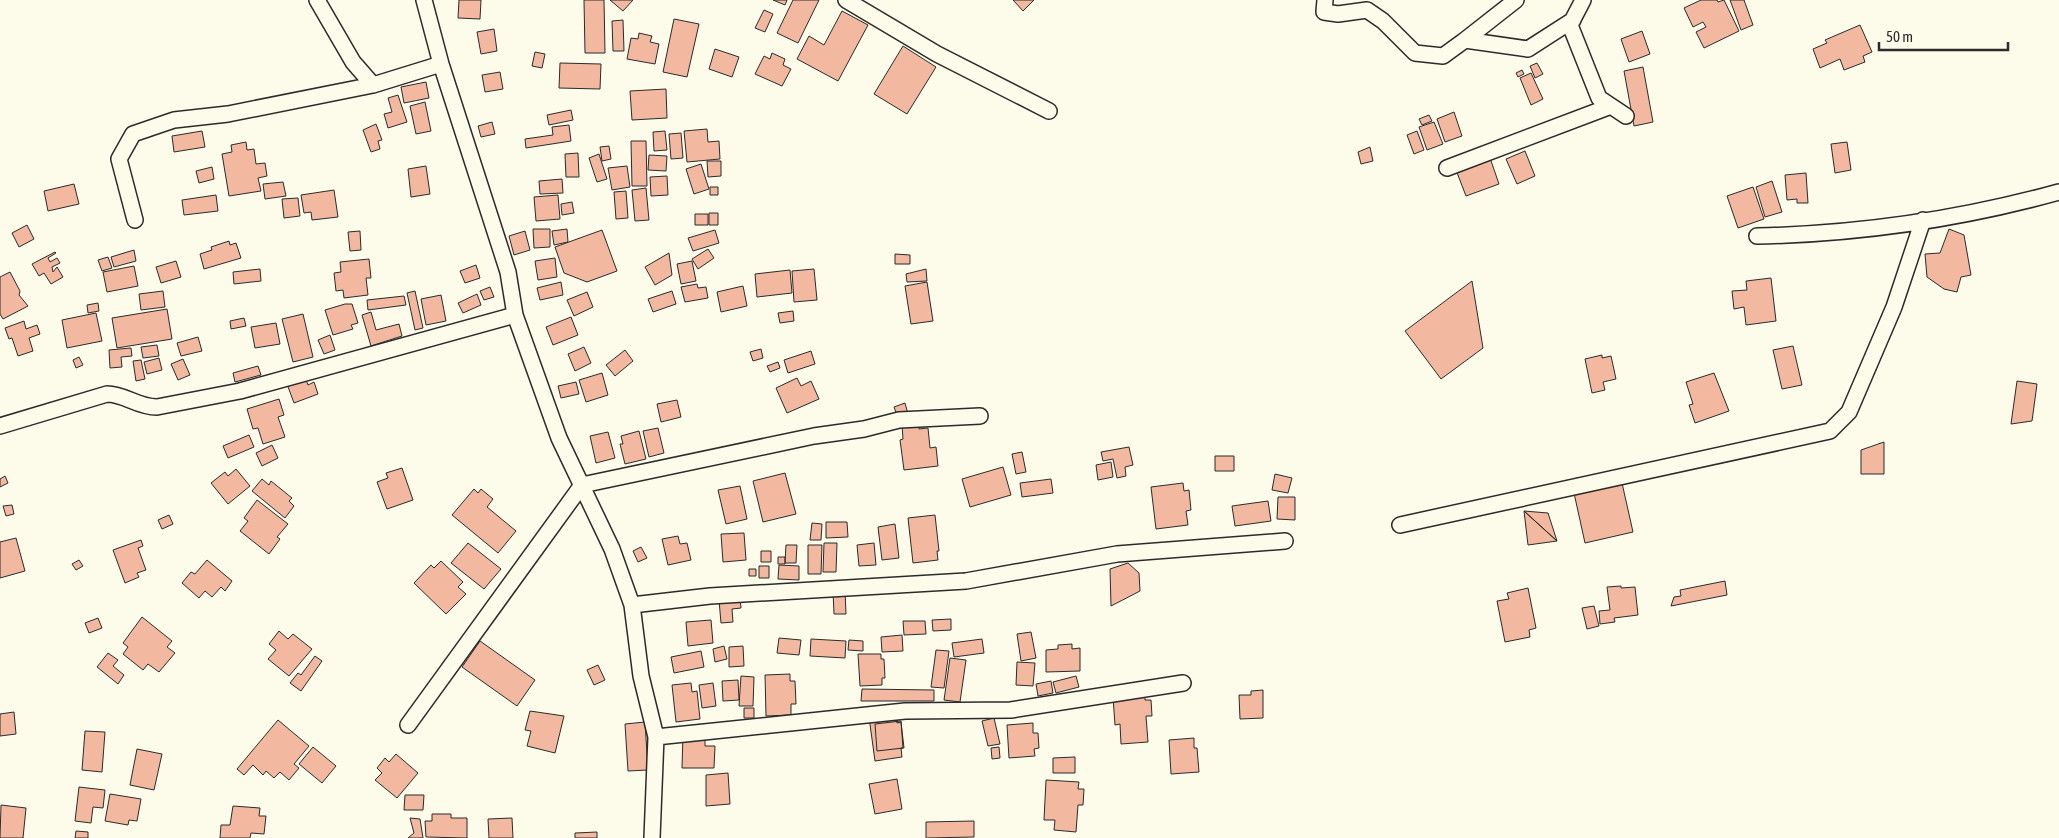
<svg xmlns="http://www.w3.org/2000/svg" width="2059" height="838" viewBox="0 0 2059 838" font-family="'Asap Condensed',sans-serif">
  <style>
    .building { fill: #f2b8a0; stroke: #2b2b2b }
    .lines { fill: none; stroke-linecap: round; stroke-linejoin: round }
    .minor-casing { stroke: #2b2b2b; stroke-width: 18 }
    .minor { stroke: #fdfbea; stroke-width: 15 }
  </style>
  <rect width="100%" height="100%" fill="#fdfbea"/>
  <!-- building -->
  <path class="building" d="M459,0H481L480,19L458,18Z
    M584,0H604L605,53H585Z
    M610,0H633L623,11Z
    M773,0H787L785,5Z
    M793,0H819L798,43L777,33Z
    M1013,0H1034L1023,11Z
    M1701,0H1717L1718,2L1724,0L1739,31L1704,48L1696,32L1706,27L1703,22L1693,27L1684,8Z
    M1730,0H1744L1753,25L1741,30Z
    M764,10L773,14L765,32L755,28Z
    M842,11L868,25L838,81L797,59L809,36L824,45Z
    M674,19L699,24L687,77L663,72Z
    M623,20L624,51H613L612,21Z
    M1860,25L1872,52L1863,56L1865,62L1844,70L1840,59L1820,68L1813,49L1827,43L1825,40Z
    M494,29L497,51L481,54L477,32Z
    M1642,31L1650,54L1629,62L1621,39Z
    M639,33L652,36L650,42L659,44L655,64L627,59L631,38L638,39Z
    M903,46L936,67L907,114L874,94Z
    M715,49L739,57L732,77L709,69Z
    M535,52L545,54L542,68L532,66Z
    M772,53L785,59L783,65L791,69L782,86L755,74L764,56L770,59Z
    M560,63L601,64L600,89L559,88Z
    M1537,63L1543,74L1535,78L1530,66Z
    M1643,67L1653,122L1634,126L1624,71Z
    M1522,70L1524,74L1518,77L1516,73Z
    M500,72L503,89L485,92L482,75Z
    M1531,73L1543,99L1531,105L1520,78Z
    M426,82L429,98L404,103L401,87Z
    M666,89L667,118L632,120L630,91Z
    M398,95L407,122L388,128L384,114L392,112L388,98Z
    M425,102L431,131L416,134L410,106Z
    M571,110L573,120L549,125L547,115Z
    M1454,112L1462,136L1445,142L1437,119Z
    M1429,115L1432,121L1422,125L1419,119Z
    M492,122L495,134L481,137L478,126Z
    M1434,122L1443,144L1427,150L1419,127Z
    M376,124L382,140L378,141L380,149L371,152L363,130Z
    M569,125L571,141L526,148L525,139L553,135L552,127Z
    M707,129L708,142L719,141L720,159L687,162L684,131Z
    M202,131L205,147L174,152L172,136Z
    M665,131L667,150L654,151L653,132Z
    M1417,131L1424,150L1414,154L1407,135Z
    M681,133L683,158L671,159L669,134Z
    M631,141H646L647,186H632Z
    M246,142L247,150L254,149L256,164L265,163L267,176L258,178L261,191L229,196L222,154L232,152L231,145Z
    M1847,142L1851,170L1835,173L1831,144Z
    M609,146L611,159L602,161L600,147Z
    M1370,147L1373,161L1361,164L1358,152Z
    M1525,151L1535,176L1517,184L1506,159Z
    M578,153L579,177H566L565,154Z
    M599,154L607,179L597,182L589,158Z
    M649,155L667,156L666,171L648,170Z
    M1489,155L1499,184L1466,196L1456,170Z
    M707,161H721V176L708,177Z
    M701,164L709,189L694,194L686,169Z
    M426,166L430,194L411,197L408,169Z
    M627,166L630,187L612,190L608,168Z
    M212,167L214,179L199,183L196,171Z
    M1806,173L1808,203H1797V199L1787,200L1785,175Z
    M667,176L668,195L651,196L650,177Z
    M562,179L563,193L540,194L539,181Z
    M1772,181L1782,212L1765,217L1756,187Z
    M283,182L286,196L265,199L263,184Z
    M74,184L79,204L48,211L44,191Z
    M710,187H718V195H710Z
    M1753,187L1764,219L1738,228L1727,196Z
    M646,188L649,220L635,221L632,190Z
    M334,190L338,217L312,220L311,212L304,213L301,195Z
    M626,191L628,218L616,219L614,192Z
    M216,195L218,211L184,215L182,200Z
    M558,195L560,219L536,221L534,197Z
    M298,198L300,216L284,218L282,199Z
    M572,202L574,213L562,215L561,204Z
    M709,213H718V225H709Z
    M695,214H708V225H695Z
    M27,225L34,239L19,247L12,233Z
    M533,229H550V247L534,248Z
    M567,229L568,242L554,245L552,231Z
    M1949,229L1964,235L1971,275L1961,277L1957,292L1944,289L1927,277L1925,254L1940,253Z
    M602,230L617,271L587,282L564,273L555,247Z
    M715,230L719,243L693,251L688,238Z
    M360,231L361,250L350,251L348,232Z
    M525,231L530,250L514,255L509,236Z
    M229,241L230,245L236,243L241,258L204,269L200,254L212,250L211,247Z
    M708,249L714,258L698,269L692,259Z
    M134,250L136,261L114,267L111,257Z
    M55,252L56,253L48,258L50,262L57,258L60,263L52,267L53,272L57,267L63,277L51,284L44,273L39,276L32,264Z
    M669,253L672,275L655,285L645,267Z
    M895,254L910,255V264H895Z
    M108,257L112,268L102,271L98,260Z
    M555,258L557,277L538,280L535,261Z
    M369,259L371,278H366L368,295L344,298L343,290L336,291L334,273L341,272L340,262Z
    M176,261L181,277L161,283L156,267Z
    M692,261L696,281L681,284L677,264Z
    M476,265L480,278L465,283L460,271Z
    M134,266L138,286L107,292L103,272Z
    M260,269L261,281L234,284L233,272Z
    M814,269L817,300L794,302L792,271Z
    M926,269L927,281L907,282L906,274Z
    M790,270L792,293L757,297L755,274Z
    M10,272L20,291L19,295L28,306L3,319L0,314V277Z
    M1771,278L1776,321L1746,325L1744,307L1734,309L1732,291L1747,290L1746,281Z
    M1472,281L1483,348L1441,379L1405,331Z
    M561,282L563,295L540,300L537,288Z
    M927,282L933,321L911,324L905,286Z
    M697,284L698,288L706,287L708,298L685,302L681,287Z
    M743,286L747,306L721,312L717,292Z
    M490,287L494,297L484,300L480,291Z
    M163,291L165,307L141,310L139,294Z
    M415,291L423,328L415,330L407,293Z
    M672,291L676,304L653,312L648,299Z
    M587,292L593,307L574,316L567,300Z
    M477,294L481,305L463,313L458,303Z
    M441,295L446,321L426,325L421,299Z
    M404,296L406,305L368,310L367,300Z
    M98,303L99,311L88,313L87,305Z
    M345,304H352L358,323L351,325L353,329L333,335L325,310Z
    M167,309L172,339L117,348L112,318Z
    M793,311L794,321L780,323L778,313Z
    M371,312L376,330L399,324L402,336L371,346L362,315Z
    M96,313L102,341L67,348L62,320Z
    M303,314L313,357L293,362L282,319Z
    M571,317L578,335L553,345L546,327Z
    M244,318L246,326L231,329L230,321Z
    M24,321L26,329L37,325L40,334L29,338L33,351L18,356L12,338L9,339L5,328Z
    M276,323L280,344L255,348L251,327Z
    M330,335L335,350L324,354L318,340Z
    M198,337L202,351L181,356L177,343Z
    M157,345L159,356L143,358L141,347Z
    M1793,346L1802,385L1782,389L1773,350Z
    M584,347L591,363L575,371L568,354Z
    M131,348L132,356L121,357L122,367L110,368L109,350Z
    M761,349L763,358L753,361L750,352Z
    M625,350L633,361L615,376L606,365Z
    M811,351L815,364L788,373L784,360Z
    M1602,355V358L1611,356L1616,379L1603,382L1605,390L1592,393L1585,359Z
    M79,357L83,365L76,368L73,360Z
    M159,358L162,370L147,374L144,362Z
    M183,359L190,375L178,380L171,364Z
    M141,360L145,379L136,381L133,361Z
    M778,362L780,368L770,372L767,366Z
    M258,366L261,375L235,382L233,373Z
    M602,373L608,395L586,402L579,380Z
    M1714,373L1729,411L1695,423L1689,405L1693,404L1686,382Z
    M305,377L308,385L314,382L318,394L294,403L287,384Z
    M797,378L801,386L811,381L819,399L787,413L776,388Z
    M2017,381L2037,384L2032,421L2011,424Z
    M576,382L579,394L561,398L558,386Z
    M279,399L284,415L278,417L285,437L263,444L258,428L253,429L247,409Z
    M677,400L681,417L661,422L657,404Z
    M905,403L908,414L898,418L894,407Z
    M919,423V429L928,428L930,448L936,447L938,466L904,470L900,440L903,439L902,425Z
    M658,428L664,453L649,457L643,431Z
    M639,431L646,459L625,464L620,444H623L621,436Z
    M608,432L615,458L596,463L590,436Z
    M249,435L254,447L228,458L223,446Z
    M1884,442V474H1861V450Z
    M272,445L278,458L262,466L256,453Z
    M1129,447L1133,465L1125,467L1126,476L1117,478L1113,459L1103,461L1101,452Z
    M1022,452L1026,472L1016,474L1012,454Z
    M1215,456H1234V471H1215Z
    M1111,462L1113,477L1098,480L1096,465Z
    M1003,467L1011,495L970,507L962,479Z
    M402,468L413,500L387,509L377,482L388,478L386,473Z
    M236,469L250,486L228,504L211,483L225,472L228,476Z
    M785,473L796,514L763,522L753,481Z
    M1275,474L1292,478L1288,493L1272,490Z
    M5,476L8,483L0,487V479Z
    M262,479L269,485L271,481L292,498L289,501L294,506L285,518L252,491Z
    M1051,479L1053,493L1022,497L1020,483Z
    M1183,483L1184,491L1189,490L1191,510L1186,511L1188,525L1156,529L1151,487Z
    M1622,483L1633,532L1585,543L1574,493Z
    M740,486L747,519L726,524L718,490Z
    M474,489L478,493L481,489L493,499L487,507L516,531L498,553L452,515Z
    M1278,497H1295V520L1277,519Z
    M257,500L288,524L277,537L280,539L269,554L240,531L248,521L244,518Z
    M1268,501L1271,521L1235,526L1232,506Z
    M12,505L14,514L6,516L3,506Z
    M1524,511L1557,541L1528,545Z
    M1524,511L1548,513L1557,541Z
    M169,515L173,524L162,529L158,520Z
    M935,515L939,551H937L938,560L913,563L908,518Z
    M826,522H847L848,537L826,538Z
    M812,523L822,524L821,540H810Z
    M895,524L899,558L882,560L878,527Z
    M744,533L746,560L723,562L721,534Z
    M678,536L680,544L687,543L691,560L668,565L662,539Z
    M16,538L25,571L0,578V542Z
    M141,540L143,546L138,548L146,570L137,573L139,577L125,583L113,550Z
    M468,543L501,569L484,589L451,563Z
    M824,543H837L836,572H823Z
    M874,543L876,565L859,566L857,545Z
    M786,545H797L796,563H785Z
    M808,545H822L821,574H808Z
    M641,547L647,558L638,562L633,551Z
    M761,551H771V562H761Z
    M778,557H785V564H778Z
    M79,560L83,566L76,570L72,564Z
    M207,560L232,581L225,591L221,587L212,597L205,591L199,598L182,583L191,572L195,574Z
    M441,561L463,582L458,587L466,594L446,614L414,583L431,565L434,568Z
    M1128,563L1139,573L1140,591L1111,606L1110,569Z
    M779,565L799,566V580L778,579Z
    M759,566H769V578H759Z
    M749,569H756V576H749Z
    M1725,581L1727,595L1671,606L1674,597L1681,596L1680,590Z
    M1621,586V588L1635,587L1638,615L1614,618L1615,622L1600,624L1599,611L1610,610L1607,587Z
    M1528,588L1536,628L1529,630L1530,637L1505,642L1497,601L1509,599L1507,593Z
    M845,590L846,614H834L833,591Z
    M740,598L741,608L732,609L733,622L721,623L719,600Z
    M1594,606L1599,626L1587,629L1582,608Z
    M142,617L172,641L167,647L175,653L159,672L148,664L143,670L123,654L128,647L123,643Z
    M98,618L102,628L89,633L85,623Z
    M951,619V630L933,631L932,620Z
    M711,620L713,643L688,646L686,622Z
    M903,621H925L926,634L904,635Z
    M279,631L288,639L293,634L312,649L289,676L268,659L276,650L269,644Z
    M1031,632L1036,658L1021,661L1017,634Z
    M902,635L903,651L882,652L881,637Z
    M779,638L801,640L799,655L777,653Z
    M811,639L846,641L845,658L810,656Z
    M982,639L984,653L954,657L952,643Z
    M849,640L863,641V651L848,650Z
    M480,641L535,680L517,706L462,667Z
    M1072,644V649L1080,648V671L1046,672V650L1058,649V645Z
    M724,646L727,659L715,662L713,649Z
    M743,646L744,666L729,667V647Z
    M936,650L949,651L944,688L931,687Z
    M701,651L704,667L674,673L671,657Z
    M108,653L118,660L113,666L124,675L118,684L97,667Z
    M858,654H881V659H884L885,678H882V685L860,686Z
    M315,656L322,661L301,691L290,683L298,673L301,675Z
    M950,658L966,660L960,702L944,700Z
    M1017,662L1035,663L1033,686L1016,685Z
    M598,665L605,680L594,685L587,670Z
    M790,674V681H795L796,704H791V715L766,716L765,675Z
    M741,676L754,677L753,706H739Z
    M1076,676L1079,687L1056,693L1053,682Z
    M738,680L739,700L723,701L722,681Z
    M1051,681L1053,693L1038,696L1036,684Z
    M691,683L692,692L697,691L700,719L676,722L672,685Z
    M713,683L716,706L702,708L699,685Z
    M862,689L934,690V701H861Z
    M1263,690V718L1240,719L1239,695H1251V691Z
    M1145,694V700H1151L1152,716H1146L1148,742L1121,744L1120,724L1115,725L1113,697Z
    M744,708H754V718H744Z
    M530,711L564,716L555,753L527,746L531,731L525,730Z
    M14,712L16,734L0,736V714Z
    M896,713L897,723L901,722L904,748H901L902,757L875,761L869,717Z
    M994,718L1000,744L988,746L982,721Z
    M278,720L309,746L294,764L299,768L289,780L280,772L274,778L266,771L263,775L253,765L244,775L237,769Z
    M901,721L903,748L877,751L875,724Z
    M645,722L648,770L628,771L625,724Z
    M1033,723V733H1038L1039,748L1034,749L1035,756L1009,758L1007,725Z
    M85,731L105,732L102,772L82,770Z
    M683,734L705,735V746H715L714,768H682Z
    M1194,738V748H1197L1199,772L1171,774L1169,740Z
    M313,747L336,766L322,783L299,764Z
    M999,747L1000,758L992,759L991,748Z
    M137,749L162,754L154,790L130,785Z
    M396,754L418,773L397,798L375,780L382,773L377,768L385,758L389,762Z
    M1075,757V773H1053V758Z
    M728,773L730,804L706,806V775Z
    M897,779L902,809L875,814L869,784Z
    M1046,780L1079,782L1078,789H1084L1083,805H1078L1076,832L1054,830L1055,820H1044Z
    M79,787L105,790L103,808L93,807L91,823L75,821Z
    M110,794L141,799L137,821L129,820L128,825L105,821Z
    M405,795H424L423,810H404Z
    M1,805L26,808L23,838H0Z
    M233,806L260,808L259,816H266L264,834L251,833L250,838H220L221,825H230Z
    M432,814H451V818H467V838L426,837L425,821H432Z
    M410,818L420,819L423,838H408L414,833Z
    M512,818L513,838H489L488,819Z
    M974,821V837L926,838V822Z
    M76,831L88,832V838H75Z
    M597,832V838H575V833Z"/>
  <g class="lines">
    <defs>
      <path id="minor" d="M317,0L353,62L373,85
        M424,0L441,64L508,272L515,315L559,438L612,549L632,605L641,676L656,737L652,838
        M846,0L937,54L1049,111
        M1325,0L1324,12L1338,14L1367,10L1383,21L1415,53L1443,56L1465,40
        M1516,0L1465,40L1528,49L1573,20
        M1583,0L1570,25L1599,98L1626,116
        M1447,168L1611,106
        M135,220L119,159L133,134L174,120L228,114L373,85L441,64
        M1757,236C1858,234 1961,219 2059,192
        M0,426L107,394C125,394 137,407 157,407L240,391L515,315
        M1400,525L1830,431L1849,412L1894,307L1923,220
        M632,605L710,596L966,581L1117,554L1285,541
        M408,725L582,485L814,436L864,429L899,420L980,416
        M656,737L905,711L1011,710L1183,683"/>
    </defs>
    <!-- minor casing -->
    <use href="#minor" class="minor-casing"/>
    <!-- minor -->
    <use href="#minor" class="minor"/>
  </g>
  <!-- scale -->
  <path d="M1879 42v8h129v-8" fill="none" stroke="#2b2b2b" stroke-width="2.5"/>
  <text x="1886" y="42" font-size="15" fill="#2b2b2b" stroke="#fdfbea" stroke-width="4" paint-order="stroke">50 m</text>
</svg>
